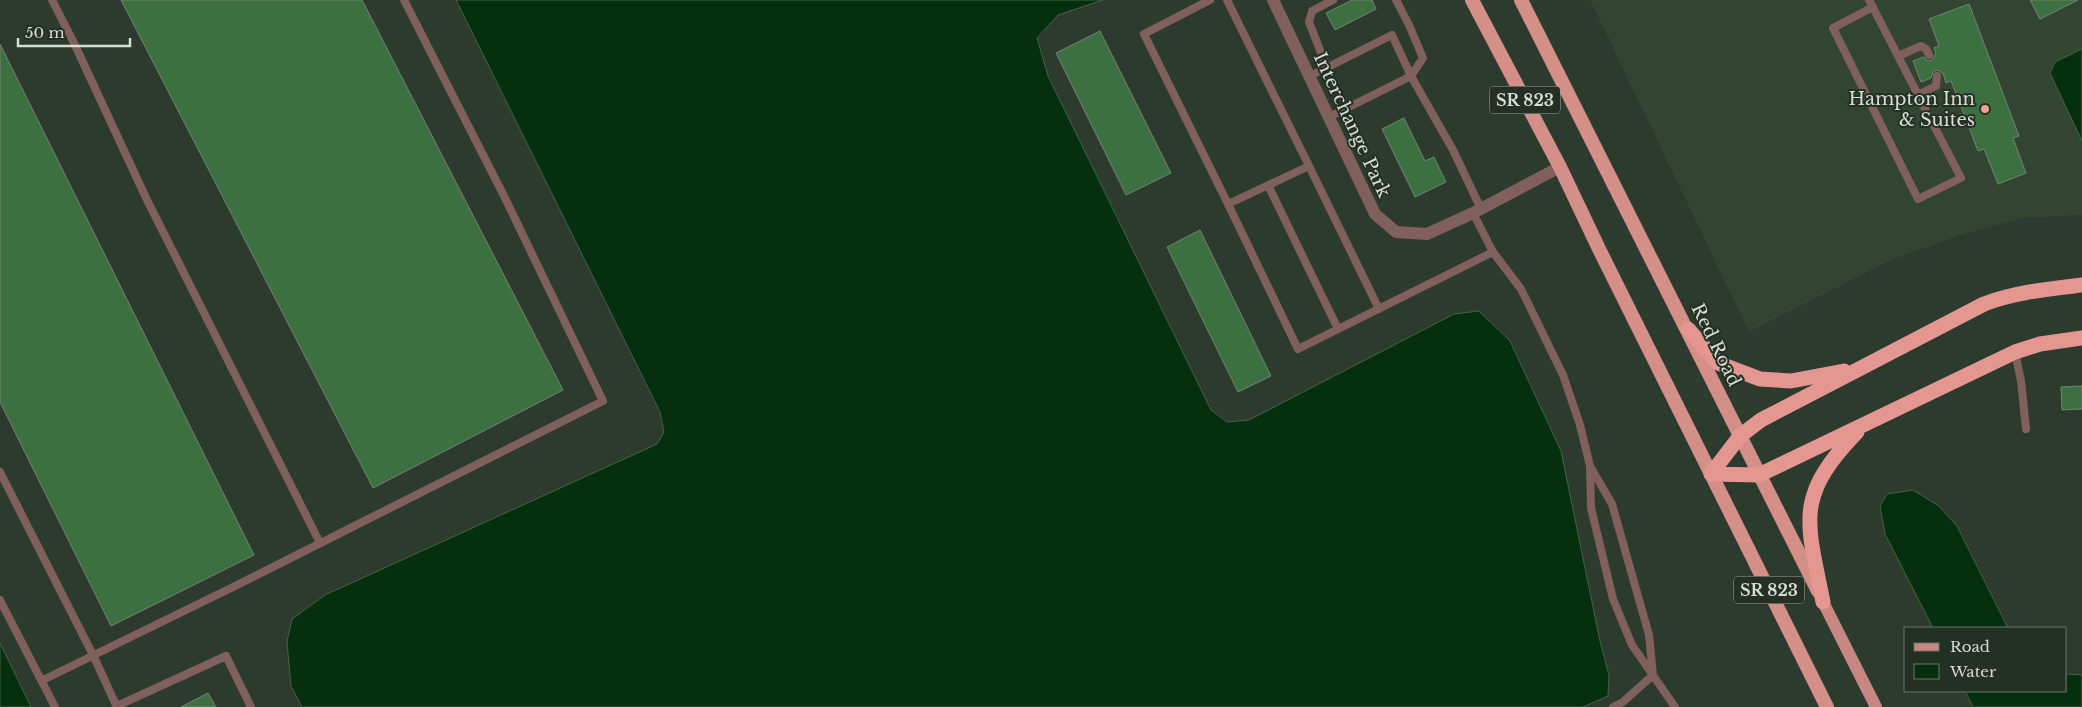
<svg xmlns="http://www.w3.org/2000/svg" width="2082" height="707" viewBox="0 0 2082 707" font-family="'Libre Baskerville',serif">
  <style>
    .built { fill: #324432 }
    .water { fill: #062f0d; stroke: #446349 }
    .building { fill: #3d7040; stroke: #748274 }
    .lines { fill: none; stroke-linecap: round; stroke-linejoin: round }
    .service { stroke: #80605d; stroke-width: 8 }
    .minor { stroke: #80605d; stroke-width: 12 }
    .primary { stroke: #c78782; stroke-width: 12 }
    .trunk { stroke: #d58f89; stroke-width: 14 }
    .motorway { stroke: #e39790; stroke-width: 15 }
    .poi-dot { fill: #f59c95; stroke: #243024; stroke-width: 2 }
    .labels { text-anchor: middle; stroke-width: 4; stroke-linejoin: round; paint-order: stroke }
    .shield { fill: #243024; stroke: #a0a9a0; stroke-width: 1 }
    .shield-label { font-size: 16px; font-weight: bold; fill: #d5ddd5 }
    .poi-label { font-size: 18px; fill: #d5ddd5; stroke: #243024; text-anchor: end }
    .street-label { font-size: 18px; fill: #d5ddd5; stroke: #243024 }
  </style>
  <rect width="100%" height="100%" fill="#2d3a2e"/>
  <!-- built -->
  <path class="built" d="M1590,0H2082V215L2023,218L1960,235L1891,260L1749,332Z"/>
  <!-- water -->
  <path class="water" d="M456,0H1103L1058,15L1037,38L1048,76L1211,410L1227,422L1249,420L1454,314L1479,311L1510,341L1561,451L1600,641L1609,675L1608,696L1583,707H302L291,686L287,642L292,619L325,595L657,444L664,432L660,412Z
    M2082,49V141L2050,73L2055,62Z
    M1913,490L1939,506L1957,526L2008,628H1933L1885,534L1880,506L1887,494Z
    M0,643L31,707H0Z
    M2066,674L2082,675V707H1973L1965,691H2066Z"/>
  <!-- building -->
  <path class="building" d="M121,0H362L563,390L373,488Z
    M1352,0H1372L1376,9L1335,30L1326,13Z
    M2030,0H2078L2040,19Z
    M1969,4L2019,136L2013,138L2026,173L1998,184L1984,149L1978,151L1951,81L1946,83L1943,73L1937,70L1933,72L1931,78L1921,82L1913,61L1924,57L1928,61L1932,60L1936,53L1934,48L1939,46L1929,19Z
    M1100,31L1171,173L1126,195L1056,53Z
    M0,44L254,555L111,626L0,402Z
    M1404,118L1425,161L1434,157L1446,182L1415,197L1382,129Z
    M1200,230L1271,376L1238,392L1167,247Z
    M2082,386V409L2062,410L2061,387Z
    M208,693L216,707H181Z"/>
  <g class="lines">
    <!-- service -->
    <path class="service" d="M52,0L74,43L147,200L320,543
      M1210,0L1144,34L1228,204L1309,166L1227,0
      M1396,0L1409,25L1423,58L1411,76L1453,150L1481,209
      M1869,0L1961,178L1918,199L1833,28L1873,7
      M1898,56L1921,46L1926,49L1929,55
      M1327,68L1309,22L1312,11L1333,0
      M1310,76L1392,35L1411,76L1329,117
      M1918,95L1936,86L1937,76
      M1309,166L1379,309
      M1268,185L1338,329
      M1228,204L1298,349L1493,252
      M1473,213L1493,252L1521,289L1563,375L1580,425L1590,466L1612,504L1649,635L1653,675
      M2015,352L2021,381L2026,429
      M1590,468L1591,508L1613,599L1632,645L1675,707
      M0,472L93,655L117,707
      M0,600L55,707
      M43,680L231,588L603,401L504,196L404,0
      M117,706L226,656L251,707
      M1613,707L1623,702L1653,675"/>
    <!-- minor -->
    <path class="minor" d="M1273,0L1375,214L1396,232L1427,234L1473,213L1560,167"/>
    <!-- primary -->
    <path class="primary" d="M1823,602L1876,707"/>
    <!-- trunk -->
    <path class="trunk" d="M1472,0L1560,167L1600,251L1827,707
      M1521,0L1818,591"/>
    <!-- motorway -->
    <path class="motorway" d="M1688,329L1718,363L1760,379L1791,381L1844,371
      M1711,474L1740,436L1761,420L1984,304C2016,292 2048,289 2082,285
      M1711,474L1759,475L2015,352L2040,344L2082,338
      M1823,602C1807,521 1794,497 1857,432"/>
  </g>
  <!-- markers -->
  <circle class="poi-dot" cx="1985" cy="109" r="5"/>
  <g class="labels">
    <!-- shield labels -->
    <g class="shield">
      <rect x="1490" y="86.5" width="70" height="27" rx="4"/>
      <rect x="1734" y="576.5" width="70" height="27" rx="4"/>
    </g>
    <g class="shield-label">
      <text x="1525" y="106">SR 823</text>
      <text x="1769" y="596">SR 823</text>
    </g>
    <!-- poi labels -->
    <g class="poi-label">
      <text x="1975" y="105">Hampton Inn<tspan x="1975" dy="21">&amp; Suites</tspan></text>
    </g>
    <!-- street labels -->
    <g class="street-label">
      <text transform="translate(1352 125) rotate(65)" y="6">Interchange Park</text>
      <text transform="translate(1716 345) rotate(64)" y="6">Red Road</text>
    </g>
  </g>
  <!-- legend -->
  <rect x="1904" y="627" width="162" height="65" fill="#243024" stroke="#6b756b"/>
  <rect x="1914" y="643" width="25" height="8" fill="#c78782" stroke="#6b756b"/>
  <text x="1950" y="652" font-size="15" fill="#d5ddd5">Road</text>
  <rect x="1914" y="664" width="25" height="15" fill="#062f0d" stroke="#6b756b"/>
  <text x="1950" y="677" font-size="15" fill="#d5ddd5">Water</text>
  <!-- scale -->
  <path d="M18 38v8h112v-8" fill="none" stroke="#d5ddd5" stroke-width="2.5"/>
  <text x="25" y="38" font-size="15" fill="#d5ddd5" stroke="#243024" stroke-width="4" paint-order="stroke">50 m</text>
</svg>
